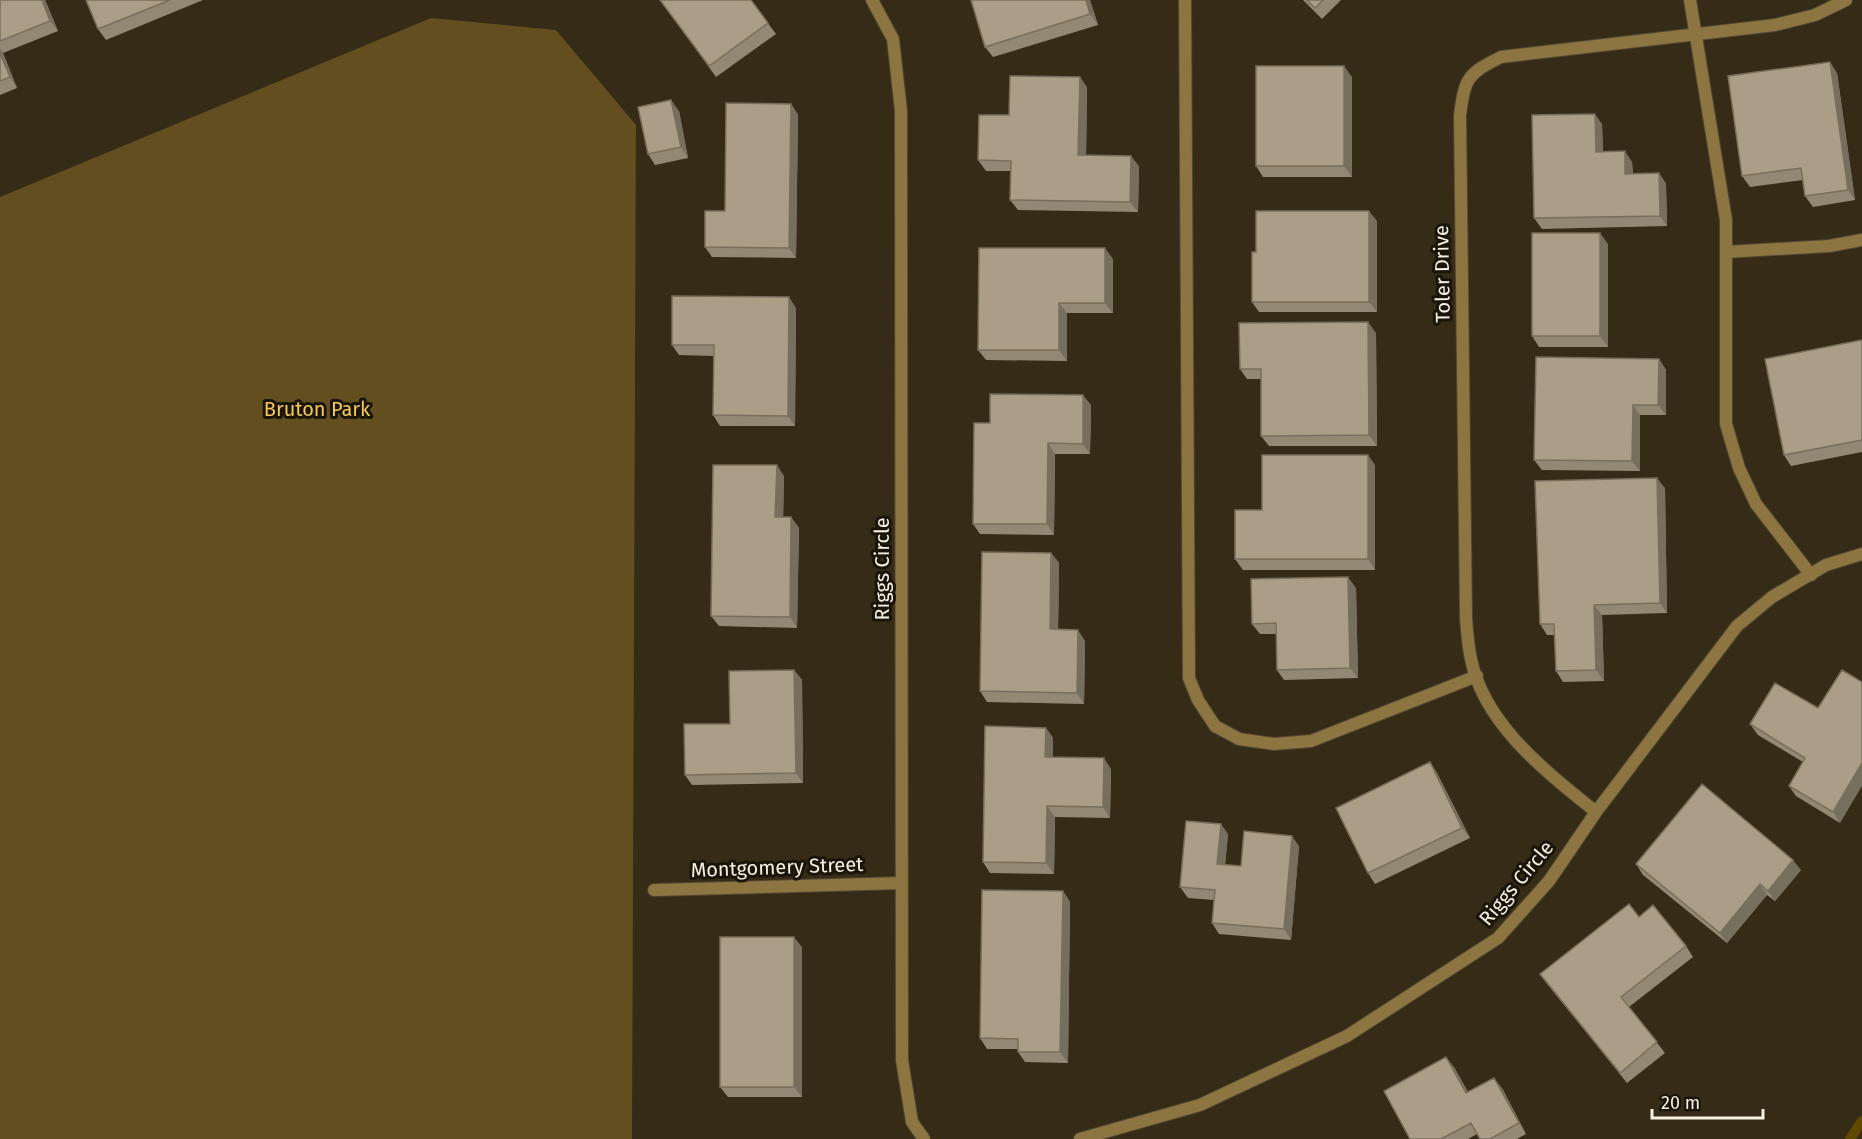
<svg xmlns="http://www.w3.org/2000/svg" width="1862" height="1139" viewBox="0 0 1862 1139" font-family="'Fira Sans',sans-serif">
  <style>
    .green { fill: #624e1f }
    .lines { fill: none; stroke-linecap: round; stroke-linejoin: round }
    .stream { stroke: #614800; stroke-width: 10 }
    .lane-casing { stroke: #504733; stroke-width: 14 }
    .street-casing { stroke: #504733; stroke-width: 14 }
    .lane { stroke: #8c7541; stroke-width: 12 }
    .street { stroke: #8c7541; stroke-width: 12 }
    .wall { fill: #928873 }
    .shaded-wall { fill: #776f5e }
    .building { fill: #aa9e86; stroke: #776f5e; stroke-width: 1.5 }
    .labels { text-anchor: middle; stroke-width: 6; stroke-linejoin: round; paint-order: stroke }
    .street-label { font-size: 20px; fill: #f7f0e3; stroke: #19150b }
    .park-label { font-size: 20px; fill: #f7c858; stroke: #19150b }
  </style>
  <rect width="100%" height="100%" fill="#352b16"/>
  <!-- green -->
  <path class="green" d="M431,18L556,30L636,125L632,1139H0V197Z"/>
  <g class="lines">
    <!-- stream -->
    <path class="stream" d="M1850,1139L1862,1121"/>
    <defs>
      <path id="lane" d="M1185,0L1189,678L1198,700L1215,726L1239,739L1274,744L1311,741L1477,676
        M1690,0L1726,220V424L1739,468L1756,504L1811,575
        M1726,252L1829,246L1862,240"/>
      <path id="street" d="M872,0L893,39L901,111L902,1060L912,1122L924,1139
        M1596,812C1548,773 1484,725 1471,659C1468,646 1467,632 1466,618L1460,115C1465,78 1467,74 1501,57L1775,25L1815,15L1846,0
        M654,890L901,883
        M1080,1139L1200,1105L1347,1036L1498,938L1549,881L1596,812L1737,626L1772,597L1826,565L1862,554"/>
    </defs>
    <!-- lane casing -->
    <use href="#lane" class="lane-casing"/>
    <!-- street casing -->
    <use href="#street" class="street-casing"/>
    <!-- lane -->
    <use href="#lane" class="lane"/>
    <!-- street -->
    <use href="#street" class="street"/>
  </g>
  <!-- wall -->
  <path class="wall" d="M0,0H45L58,31L3,53L17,88L0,95Z
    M86,0H203L106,40L98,29Z
    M660,0H751L776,34L716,77Z
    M971,0H1090L1098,25L993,57L985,47Z
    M1303,0H1341L1322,19Z
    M1837,73L1855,200L1813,207L1805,196L1803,180L1750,187L1742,176Z
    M1352,77V177H1263L1256,166Z
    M1087,87L1086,155L1139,166L1138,212L1018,210L1010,200L1011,171H986L978,160L1009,115Z
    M791,104L798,115L796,258L712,257L705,247Z
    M679,111L688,158L655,165L648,154Z
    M1602,124L1603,151L1632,162L1633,174L1659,173L1666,184L1667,226L1542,229L1534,218Z
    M1377,221V312H1259L1252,302L1256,252Z
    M1608,244V347H1539L1532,336Z
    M1113,259V313H1067V361L986,360L978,350Z
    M796,308L795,426H720L713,415L714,356L679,355L672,345Z
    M1376,333L1377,446H1269L1261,436V379H1247L1240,369Z
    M1862,340V452L1791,466L1784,455Z
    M1659,359L1666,370V415H1640V471L1542,470L1534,460Z
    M1091,405L1090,454H1055L1054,535L980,534L973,524L990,423Z
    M1375,465V570H1243L1235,559Z
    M784,476L783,517H791L799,528L797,628L719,626L711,616Z
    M1665,488L1667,613L1602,615L1604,681L1563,682L1556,671L1554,635H1547L1540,624Z
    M1051,553L1059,563L1058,630L1085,641L1084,704L987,702L980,691Z
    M1356,588L1358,678L1284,680L1277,670L1276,634H1260L1252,624Z
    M794,670L802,680L803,783L692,785L685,775Z
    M1775,683L1840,823L1796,796L1789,786L1803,762L1758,735L1750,724Z
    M1046,728L1053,738V757L1111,769L1110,818L1055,817L1054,874L990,873L983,862Z
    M1430,762L1437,773L1470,838L1375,884L1368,873Z
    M1228,834L1225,865L1241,866L1299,846L1291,940L1219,934L1212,923L1214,900L1188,898L1180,887Z
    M1636,864L1801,870L1775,901L1767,895L1727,943L1643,875Z
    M1063,891L1070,902L1068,1063L1025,1062L1018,1052V1049H987L980,1038Z
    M1639,917L1686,946L1693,957L1629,1007L1665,1053L1627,1083L1548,985L1540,974Z
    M802,947V1097H728L720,1087Z
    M1454,1067L1468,1092L1502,1088L1526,1134L1517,1139H1480L1477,1134L1468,1139H1410Z"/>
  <!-- shaded-wall -->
  <path class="shaded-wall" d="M42,0H45L58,31L50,21Z
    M1086,0H1090L1098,25L1090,14Z
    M0,49L3,53L17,88L10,77L0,53Z
    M1830,62L1837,73L1855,200L1848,190Z
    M1344,66L1352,77V177L1344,166Z
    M1080,77L1087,87L1086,165L1078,155Z
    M671,100L679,111L688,158L681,147Z
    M791,104L798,115L796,258L789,248Z
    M1595,114L1602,124L1603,162L1596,152Z
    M1625,151L1632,162L1633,184L1625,174Z
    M1131,156L1139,166L1138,212L1130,202Z
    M1659,173L1666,184L1667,226L1660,216Z
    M1369,211L1377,221V312L1369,302Z
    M1600,233L1608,244V347L1600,336Z
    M1105,248L1113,259V313L1105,303Z
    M789,297L796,308L795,426L788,416Z
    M1059,303L1067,313V361L1059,350Z
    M1368,322L1376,333L1377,446L1369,435Z
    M1659,359L1666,370V415L1658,405Z
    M1083,395L1091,405L1090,454L1083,444Z
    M1633,405L1640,415V471L1632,461Z
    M1048,443L1055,454L1054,535L1047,524Z
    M1368,455L1375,465V570L1368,559Z
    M777,465L784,476L783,528L775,517Z
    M1657,478L1665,488L1667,613L1660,603Z
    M791,517L799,528L797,628L790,617Z
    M1051,553L1059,563L1058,640L1050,629Z
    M1348,577L1356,588L1358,678L1350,668Z
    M1594,605L1602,615L1604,681L1596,670Z
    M1078,630L1085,641L1084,704L1077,693Z
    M794,670L802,680L803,783L796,773Z
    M1046,728L1053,738V768L1045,757Z
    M1104,758L1111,769L1110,818L1103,807Z
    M1430,762L1437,773L1470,838L1462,828Z
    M1862,763V786L1840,823L1833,812Z
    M1047,806L1055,817L1054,874L1046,863Z
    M1221,824L1228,834L1224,875L1217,864Z
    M1292,836L1299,846L1291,940L1284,929Z
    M1793,860L1801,870L1775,901L1768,891Z
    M1760,884L1767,895L1727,943L1720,933Z
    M1063,891L1070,902L1068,1063L1060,1052Z
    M794,937L802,947V1097L794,1087Z
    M1446,1057L1454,1067L1474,1104L1466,1093Z
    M1494,1078L1502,1088L1526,1134L1519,1123Z"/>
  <!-- building -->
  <path class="building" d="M0,0H42L50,21L0,41Z
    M86,0H170L98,29Z
    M660,0H751L768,23L709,66Z
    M971,0H1086L1090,14L985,47Z
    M1307,0H1323L1315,8Z
    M0,53L10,77L0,81Z
    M1830,62L1848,190L1805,196L1801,168L1742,176L1728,76Z
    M1256,66H1344V166H1256Z
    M1010,76L1080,77L1078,155L1131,156L1130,202L1010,200L1011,161L978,160L979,115H1009Z
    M671,100L681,147L648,154L638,107Z
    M726,103L791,104L789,248L705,247V211H725Z
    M1595,114L1596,152L1625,151V174L1659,173L1660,216L1534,218L1532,115Z
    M1256,211H1369V302H1252V252H1256Z
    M1532,233H1600V336H1532Z
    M979,248H1105V303H1059V350H978Z
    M672,296L789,297L788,416L713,415L714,345H672Z
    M1368,322L1369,435L1261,436V369H1240L1239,323Z
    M1862,340V440L1784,455L1765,359Z
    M1536,357L1659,359L1658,405H1633L1632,461L1534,460Z
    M990,394L1083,395V444L1048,443L1047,524H973L974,423H990Z
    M1262,455H1368V559H1235V510H1262Z
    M713,465H777L775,517H791L790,617L711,616Z
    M1657,478L1660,603L1594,605L1596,670L1556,671L1554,624H1540L1535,481Z
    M982,552L1051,553L1050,629L1078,630L1077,693L980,691Z
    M1348,577L1350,668L1277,670L1276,623L1252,624L1251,579Z
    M794,670L796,773L685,775L684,724H730L729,671Z
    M1842,670L1862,682V763L1833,812L1789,786L1805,758L1750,724L1775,683L1818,708Z
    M985,726L1046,728L1045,757L1104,758L1103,807L1047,806L1046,863L983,862Z
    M1430,762L1462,828L1368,873L1336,808Z
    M1702,784L1793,860L1768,891L1760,884L1720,933L1636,864Z
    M1186,821L1221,824L1217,864L1241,866L1244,831L1292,836L1284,929L1212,923L1215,890L1180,887Z
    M982,890L1063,891L1060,1052H1018V1039L980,1038Z
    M1629,904L1639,917L1653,905L1686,946L1621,997L1657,1042L1620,1073L1540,974Z
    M720,937H794V1087H720Z
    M1446,1057L1466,1093L1494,1078L1519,1123L1490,1139H1480L1471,1123L1441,1139H1410L1384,1091Z"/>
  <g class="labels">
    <!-- street labels -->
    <g class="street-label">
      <text transform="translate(1442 274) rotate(-91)" y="7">Toler Drive</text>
      <text transform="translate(882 569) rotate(-90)" y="7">Riggs Circle</text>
      <text transform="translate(777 867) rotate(-2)" y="7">Montgomery Street</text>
      <text transform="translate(1516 883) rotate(-50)" y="7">Riggs Circle</text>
    </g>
    <!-- park labels -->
    <g class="park-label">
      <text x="317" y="416">Bruton Park</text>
    </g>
  </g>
  <!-- scale -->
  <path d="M1652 1109v9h111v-9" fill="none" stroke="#f7f0e3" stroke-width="3"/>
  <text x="1661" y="1109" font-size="18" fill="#f7f0e3" stroke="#19150b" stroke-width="4.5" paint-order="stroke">20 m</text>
</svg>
